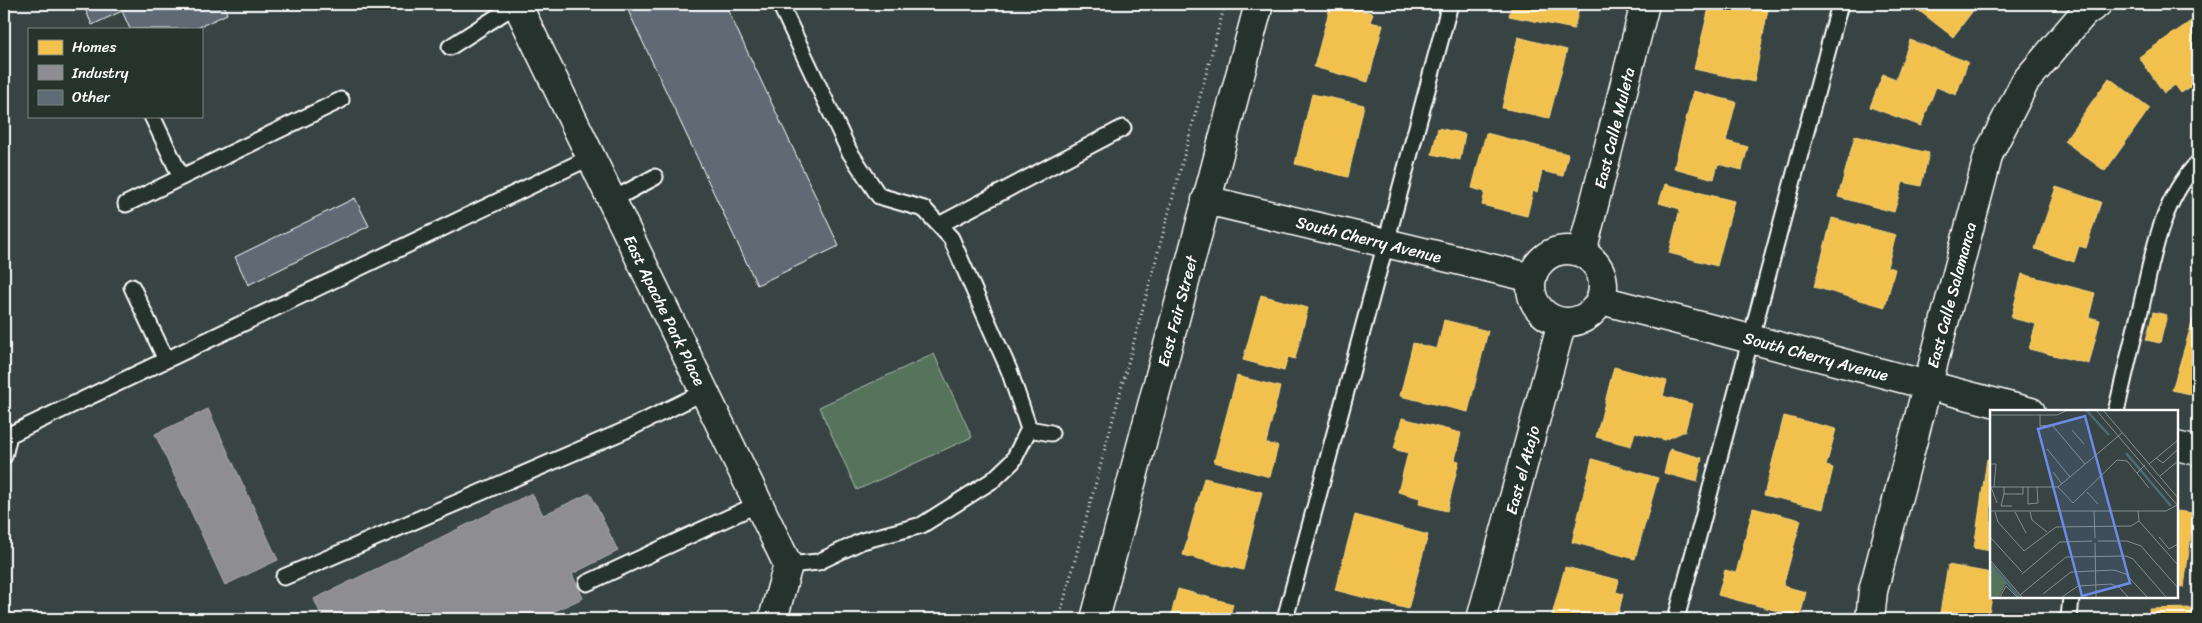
<svg xmlns="http://www.w3.org/2000/svg" width="2202" height="623" viewBox="0 0 2202 623" font-family="Sriracha,sans-serif">
  <style>
    .green { fill: #56735b; stroke: #aab9ad }
    .homes { fill: #f2c14e; stroke: #f6d483 }
    .industry { fill: #8d8d92; stroke: #afafb3 }
    .building { fill: #5f6b75; stroke: #fff }
    .lines { fill: none; stroke-linecap: round; stroke-linejoin: round }
    .lane-casing { stroke: #fff; stroke-width: 19 }
    .street-casing { stroke: #fff; stroke-width: 31 }
    .path { stroke: #fff; stroke-width: 3; stroke-dasharray: 1 4; stroke-linecap: butt }
    .lane { stroke: #26332d; stroke-width: 15 }
    .street { stroke: #26332d; stroke-width: 28 }
    .labels { text-anchor: middle; stroke-width: 5; stroke-linejoin: round; paint-order: stroke }
    .street-label { font-size: 16px; fill: #fff; stroke: #26332d }
    .inset-river { fill: none; stroke: #4d6d74; stroke-width: 2.5 }
    .inset-road { fill: none; stroke: #878f8e; stroke-width: 1 }
    .view { fill: #6c8ce6; fill-opacity: 0.15; stroke: #6c8ce6; stroke-width: 2.5 }
    .inset-edge { fill: none; stroke: #fff; stroke-width: 2.5 }
  </style>
  <rect width="100%" height="100%" fill="#374443"/>
  <filter id="ink" filterUnits="userSpaceOnUse"><feTurbulence type="fractalNoise" baseFrequency=".02" numOctaves="2"/><feDisplacementMap in="SourceGraphic" scale="10" xChannelSelector="R" yChannelSelector="G"/><feConvolveMatrix kernelMatrix="1 2 1 2 8 2 1 2 1" color-interpolation-filters="sRGB"/></filter>
  <g filter="url(#ink)">
    <!-- green -->
    <path class="green" d="M934,354L972,437L857,490L819,407Z"/>
    <!-- homes -->
    <path class="homes" d="M1331,4H1338L1373,13L1370,22L1383,25L1368,82L1314,67Z
      M1512,4H1580L1574,29L1509,16Z
      M1710,4H1769L1754,82L1694,69Z
      M1920,4H1978L1953,37L1917,9Z
      M2197,17L2198,82L2181,93L2175,85L2164,93L2139,57Z
      M1518,37L1567,50L1549,118L1502,108Z
      M1910,40L1968,62L1956,95L1936,87L1921,126L1870,107L1883,74L1896,79Z
      M2109,78L2150,108L2105,171L2064,141Z
      M1693,91L1736,102L1726,141L1748,147L1742,170L1718,164L1714,179L1674,168Z
      M1312,94L1364,105L1348,177L1295,164Z
      M1438,128L1465,134L1460,160L1432,154Z
      M1486,133L1568,154L1563,176L1542,171L1537,192L1533,191L1527,216L1482,205L1485,192L1472,188Z
      M1855,136L1929,153L1921,186L1903,182L1894,212L1838,197Z
      M1665,184L1734,201L1717,266L1669,253L1680,209L1659,203Z
      M2056,187L2101,202L2086,248L2079,246L2074,262L2035,249Z
      M1832,218L1896,235L1887,267L1895,269L1885,307L1814,287Z
      M2022,274L2095,293L2089,317L2100,320L2089,364L2029,349L2036,324L2011,318Z
      M1261,295L1308,308L1295,359L1288,357L1284,371L1243,360Z
      M2153,312L2167,315L2160,343L2146,340Z
      M2194,316L2198,317V396L2172,390Z
      M1444,320L1488,331L1468,412L1400,396L1413,343L1437,349Z
      M1614,367L1667,381L1663,396L1692,404L1685,431L1665,440L1635,432L1631,446L1596,437Z
      M1237,376L1280,387L1266,443L1278,446L1270,477L1214,462Z
      M1784,416L1836,429L1826,466L1833,468L1823,509L1764,495Z
      M1402,418L1461,433L1455,460L1459,461L1447,511L1419,504L1420,498L1398,492L1408,453L1394,449Z
      M1670,449L1702,458L1697,482L1664,473Z
      M1592,459L1658,478L1635,559L1572,542Z
      M1987,459L1991,460V551L1974,548Z
      M1204,478L1262,492L1243,570L1183,555Z
      M1753,508L1801,520L1783,586L1806,592L1800,617L1718,595L1725,570L1736,573Z
      M2176,511L2194,513L2184,587L2176,586Z
      M1355,515L1428,535L1408,609L1335,590Z
      M1948,565L1991,573L1992,597L1988,619H1939Z
      M1565,567L1619,580L1616,592L1623,594L1617,619H1551Z
      M1178,589L1233,604L1229,619H1170Z
      M2193,608V619H2150L2149,609Z"/>
    <!-- industry -->
    <path class="industry" d="M208,409L278,560L225,585L155,434Z
      M532,493L543,515L590,493L618,551L572,574L583,598L538,619H323L314,599Z"/>
    <!-- building -->
    <path class="building" d="M83,4H224L227,14L195,29H130L122,11L92,25Z
      M625,4H725L839,246L757,285Z
      M355,198L369,226L248,285L235,257Z"/>
    <g class="lines">
      <defs>
        <path id="lane" d="M780,4L849,151L879,196L924,209L951,238L1009,370L1029,429L1013,461L993,480L922,525L862,541L818,562L788,565
          M450,47L517,4
          M152,116L181,177
          M612,200L655,177
          M126,204L341,100
          M939,225L1123,128
          M132,287L166,360
          M2116,412C2124,377 2132,342 2141,307C2152,259 2161,200 2198,163
          M1029,429L1051,433
          M4,456L9,435L591,157
          M284,577L626,430L704,392
          M587,583L758,504
          M1285,619L1450,4
          M1676,619L1840,4
          M2069,619L2071,597"/>
        <path id="street" d="M517,4L788,565L773,619
          M1206,200L1532,278
          M1531 286a36 36 0 1 1 72 0a36 36 0 1 1-72 0Z
          M1582,252L1645,4
          M1601,300L2031,412
          M2176,446L2198,451
          M1095,619L1259,4
          M1481,619L1562,322
          M1870,619L1873,591L1989,153L2025,82L2084,13L2097,4"/>
      </defs>
      <!-- lane casing -->
      <use href="#lane" class="lane-casing"/>
      <!-- street casing -->
      <use href="#street" class="street-casing"/>
      <!-- path -->
      <path class="path" d="M1059,619L1225,4"/>
      <!-- lane -->
      <use href="#lane" class="lane"/>
      <!-- street -->
      <use href="#street" class="street"/>
    </g>
  </g>
  <g class="labels">
    <!-- street labels -->
    <g class="street-label">
      <text transform="translate(1614 128) rotate(-76)" y="6">East Calle Muleta</text>
      <text transform="translate(1369 239) rotate(14)" y="6">South Cherry Avenue</text>
      <text transform="translate(1951 295) rotate(-75)" y="6">East Calle Salamanca</text>
      <text transform="translate(665 310) rotate(64)" y="6">East Apache Park Place</text>
      <text transform="translate(1177 311) rotate(-75)" y="6">East Fair Street</text>
      <text transform="translate(1816 356) rotate(15)" y="6">South Cherry Avenue</text>
      <text transform="translate(1522 470) rotate(-75)" y="6">East el Atajo</text>
    </g>
  </g>
  <!-- overview -->
  <g transform="translate(1990 410)">
    <rect width="188" height="188" fill="#374443"/>
    <path d="M0,151L17,172L9,187H0Z" fill="#56735b"/>
    <path class="inset-river" d="M96,0L119,25M136,43L181,96M0,153L29,187"/>
    <path class="inset-road" d="M106,0L188,96M113,0L188,88M0,5H67L78,0M50,5V16L62,15L95,54M82,20L94,34M57,39L80,67M166,48L173,53L188,39M0,54H6L4,77M159,54L188,30M63,62L72,74M147,63L159,78M170,66L188,51M0,77H68L132,23M1,77L7,93M14,77V84H33V77M38,77V94L48,93L47,77M68,77L83,93M97,82L108,94M14,84L11,96H22M83,93L127,50L137,51L147,63L155,55M0,101H176L187,95M104,101L105,128M148,101L149,111L188,155M5,102L8,112L34,141L66,117L141,116L149,111M25,102L36,123M40,102L42,110L57,122M0,127L32,162M169,127L179,139L188,134M108,131H137L151,136L188,178M105,133L106,187M0,150L32,187M32,164L70,132L102,131M53,184L81,162L124,160L136,164L157,187M30,185L76,147L136,146L143,149L176,187M10,187L16,176L27,187M72,187L88,176L121,174L129,177L138,187"/>
    <path class="view" d="M95,6L140,173L92,186L48,19Z"/>
    <rect width="188" height="188" class="inset-edge"/>
  </g>
  <!-- margin -->
  <rect width="2202" height="623" fill="none" stroke="#26332d" stroke-width="20"/>
  <rect x="10" y="10" width="2182" height="603" fill="none" stroke="#fff" stroke-width="2" filter="url(#ink)"/>
  <!-- legend -->
  <rect x="28" y="28" width="175" height="90" fill="#26332d" stroke="#7d8581"/>
  <rect x="38" y="40" width="25" height="15" fill="#f2c14e" stroke="#7d8581"/>
  <text x="72" y="52" font-size="15" fill="#ffffff">Homes</text>
  <rect x="38" y="65" width="25" height="15" fill="#8d8d92" stroke="#7d8581"/>
  <text x="72" y="78" font-size="15" fill="#ffffff">Industry</text>
  <rect x="38" y="90" width="25" height="15" fill="#5f6b75" stroke="#7d8581"/>
  <text x="72" y="102" font-size="15" fill="#ffffff">Other</text>
</svg>
